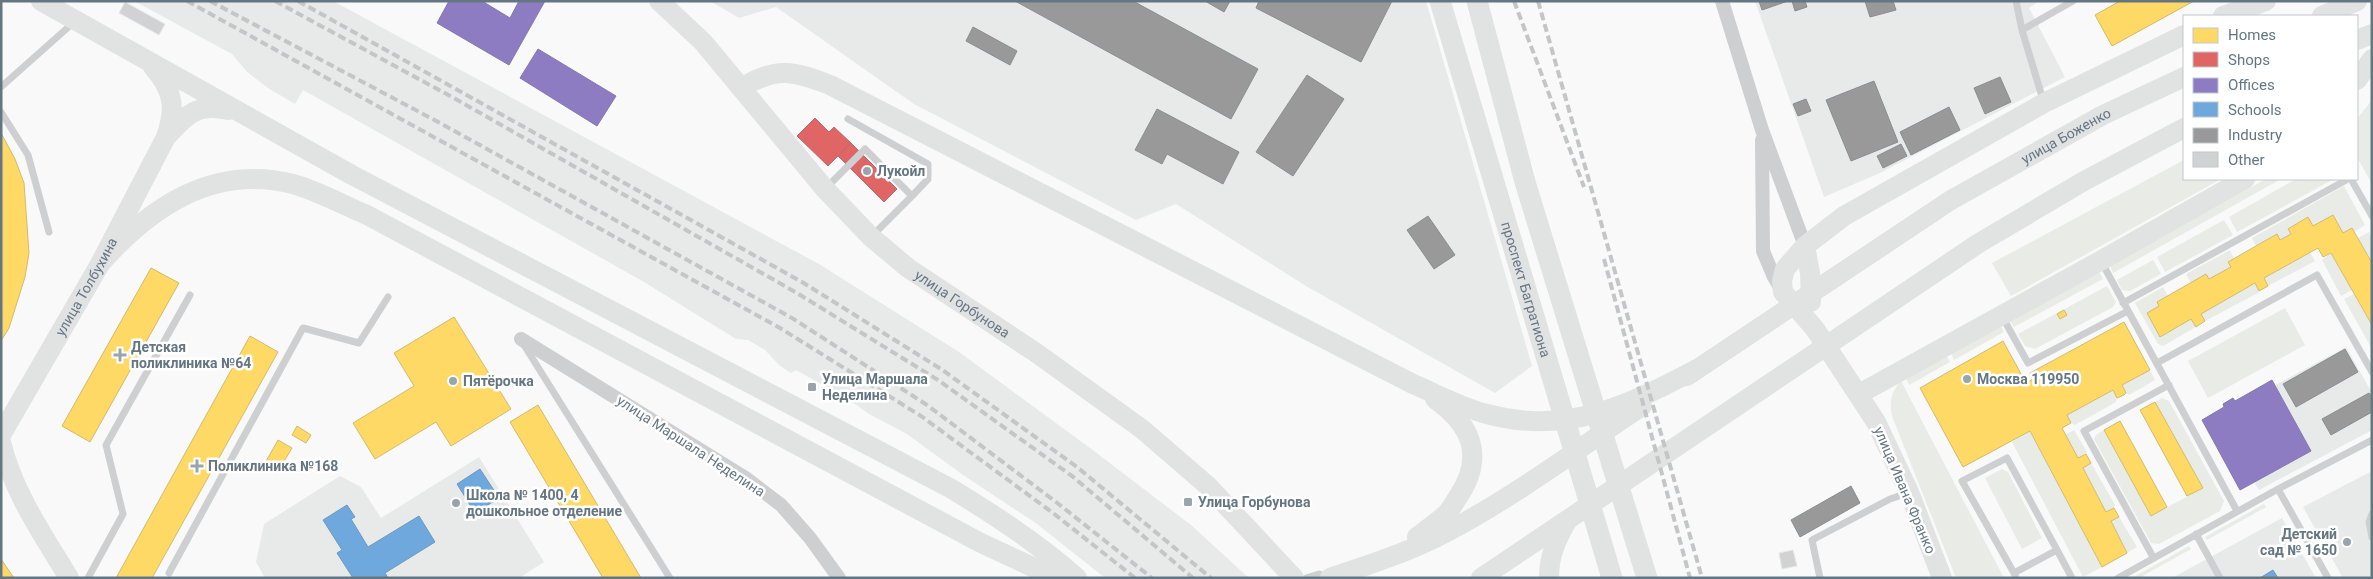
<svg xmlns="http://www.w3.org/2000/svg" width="2373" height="579" viewBox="0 0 2373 579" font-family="Roboto,sans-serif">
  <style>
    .built { fill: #e8e9e9 }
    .green { fill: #e8ebe6 }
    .homes { fill: #ffd966; stroke: #d1bb6f }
    .shops { fill: #e06666; stroke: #bb6b6f }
    .offices { fill: #8e7cc3; stroke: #827ab0 }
    .schools { fill: #6fa8dc; stroke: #6c99c1 }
    .industry { fill: #999; stroke: #898e92 }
    .building { fill: #d0d2d3; stroke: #e8e8e8 }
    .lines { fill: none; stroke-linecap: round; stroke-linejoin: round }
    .lane { stroke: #cecfd0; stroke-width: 7 }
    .street { stroke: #cecfd0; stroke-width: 14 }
    .secondary { stroke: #e1e2e2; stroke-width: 20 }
    .primary { stroke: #e1e2e2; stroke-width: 21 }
    .rail { stroke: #c3c5c6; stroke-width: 4; stroke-dasharray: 8 4; stroke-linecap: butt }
    .poi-dot { fill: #99a4ac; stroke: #fff; stroke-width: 2 }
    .labels { text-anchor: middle; stroke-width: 5; stroke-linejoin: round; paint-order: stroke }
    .street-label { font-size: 14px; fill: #657683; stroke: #fff }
    .poi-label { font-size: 14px; font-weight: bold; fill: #657683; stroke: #fff; text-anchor: start }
  </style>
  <rect width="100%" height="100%" fill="#f9f9f9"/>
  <!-- built -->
  <path class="built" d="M134,1H333L819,264L959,352L1090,448L1191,525L1249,578H1105L1037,524L963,475L907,434L869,414L848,399L796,370L791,373L780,366L765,350L748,340L736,339L644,282L303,90L295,104L268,88L247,72L232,54Z
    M710,1H1426L1532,366L1495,393L1306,286L1176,204L1136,220L914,104L776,7L739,18Z
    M1755,1H2039L2029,8L2065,77L1880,173L1824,197Z
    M2346,347L2372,393V430L2259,490L2251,477L2268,467L2271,473L2285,465L2268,389Z
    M479,457L544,562L519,578H265L256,562L264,524L340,476L361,487L381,518Z
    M2372,471V578H2343L2303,507Z
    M2282,518L2316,578H2172Z"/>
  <!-- green -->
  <path class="green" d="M2372,100V184L2357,157V119Z
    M2184,160V179H2221L2011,296L1992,263Z
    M2266,179H2281L2113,273L2110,266Z
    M2296,179H2334L2237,232L2229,217Z
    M2344,186L2365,225L2354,232L2352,229L2343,233L2333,215L2313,226L2308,217L2288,229L2291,234L2280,240L2277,234L2256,246L2252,238Z
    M2224,220L2233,235L2165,272L2157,257Z
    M2369,232L2372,238V263L2358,238Z
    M2230,250L2234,259L2228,262L2231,267L2209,279L2191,283L2186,274Z
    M2310,252L2315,261L2268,286L2264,278Z
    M2331,253L2352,290L2341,296L2322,260Z
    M2153,260L2161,274L2130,291L2122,290L2117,280Z
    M2099,272L2103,279L2014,327L2010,321Z
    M2255,283L2259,291L2258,293L2205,321L2201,314Z
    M2107,286L2116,302L2113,307L2035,349L2025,346L2018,334Z
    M2163,287L2168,296L2157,302L2159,306L2147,313L2160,336L2191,319L2196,327L2163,346L2158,344L2135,303Z
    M2354,294L2372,325V349L2344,299Z
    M2285,308L2305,345L2208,398L2188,361Z
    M2001,326L2004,332L1954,360L1951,353Z
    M1947,356L1950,362L1909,385L1906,378Z
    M2150,370L2155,380L2129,395L2126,393L2122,385Z
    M1901,381L2004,578H1956L1892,416C1889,401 1891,392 1901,381Z
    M2113,390L2117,398L2116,402L2075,425L2071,423L2067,415Z
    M2162,398L2169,401L2224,501L2220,511L2159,544L2151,543L2094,439L2096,435L2104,430L2151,516L2203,488L2155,402Z
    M2074,430L2087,452L2078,458L2065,435Z
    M2030,431L2102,567L2083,577L2012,442Z
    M2091,463L2115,505L2114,508L2106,512L2083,468Z
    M2002,469L2008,472L2042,538L2022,549L1985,478Z
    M2264,504L2266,507L2207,540L2205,537Z
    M2119,517L2137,547L2127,553L2111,521Z
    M2189,546L2191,549L2139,578H2132Z"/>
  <!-- homes -->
  <path class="homes" d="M2120,1H2194L2112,46L2095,15Z
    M1,133L15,159L24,183L29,253L25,277L9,328L1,341Z
    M2333,215L2343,233L2352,228L2372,263V325L2331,253L2323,257L2318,248L2264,278L2268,286L2259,291L2255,283L2201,314L2205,321L2196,327L2191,319L2160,337L2147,313L2159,306L2157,302L2206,274L2209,279L2231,267L2228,262L2277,234L2280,240L2291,234L2288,229L2308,217L2313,226Z
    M151,268L179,283L90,442L62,426Z
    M2064,310L2067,315L2060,319L2057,314Z
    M454,317L511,409L451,446L436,422L375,459L353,423L414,386L394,353Z
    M2124,322L2150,370L2122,385L2126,393L2124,395L2117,398L2113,390L2067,415L2071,423L2062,428L2078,458L2086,454L2091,463L2083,468L2106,512L2114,508L2119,517L2111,521L2127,553L2102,567L2030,431L1963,467L1920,388L2003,341L2026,383L2033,379L2030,373Z
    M250,336L278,352L152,578H116Z
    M2155,402L2203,488L2187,496L2140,410Z
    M538,405L641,578H603L510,422Z
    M2120,421L2167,507L2151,516L2104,430Z
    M297,426L311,435L306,443L292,435Z
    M278,440L292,448L277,473L264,465Z
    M1,559L14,578H1Z"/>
  <!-- shops -->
  <path class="shops" d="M815,118L829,132L834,127L851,143L828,166L797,136Z
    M851,143L897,189L884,202L838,156Z"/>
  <!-- offices -->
  <path class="offices" d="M449,1H482L510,18L519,1H545L509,65L437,23Z
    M538,49L616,96L597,126L520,78Z
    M2272,380L2311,451L2240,490L2202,420L2224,407L2223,404L2233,398L2235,401Z"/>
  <!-- schools -->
  <path class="schools" d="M480,469L499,498L475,513L457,484Z
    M347,505L355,517L351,519L368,547L419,516L435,542L385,573L388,578H353L337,553L342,550L323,520Z
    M2273,570L2278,578H2260Z"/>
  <!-- industry -->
  <path class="industry" d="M1015,1H1133L1258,69L1231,119Z
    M1205,1H1230L1224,12Z
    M1259,1H1392L1361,62L1256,8Z
    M1759,1H1788L1762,10Z
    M1792,1H1805L1807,7L1795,11Z
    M1865,1H1893L1896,10L1870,17Z
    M973,27L1017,51L1010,65L966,41Z
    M1307,75L1344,99L1293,176L1256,152Z
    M2000,77L2011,102L1985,114L1974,88Z
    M1874,81L1898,142L1851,161L1826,100Z
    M1806,99L1811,111L1798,116L1793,104Z
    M1949,107L1960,130L1911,155L1900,132Z
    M1157,109L1239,152L1223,184L1167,154L1162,164L1135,150Z
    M1901,144L1907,156L1883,168L1877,156Z
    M1428,216L1455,255L1434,269L1407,230Z
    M2345,349L2358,372L2296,407L2283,384Z
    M2369,393L2372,397V412L2331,435L2322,419Z
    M1851,486L1860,503L1800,537L1791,520Z"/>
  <!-- building -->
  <path class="building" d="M125,2L165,24L159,35L119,13Z
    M1793,550L1797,566L1782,569L1779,553Z"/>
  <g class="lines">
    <!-- lane -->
    <path class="lane" d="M2016,1L2022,30L2043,100
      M2022,30L2073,1
      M1,87L73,23
      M1,112L28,155L49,232
      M848,119L928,164V179L912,196
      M2351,179L2372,216
      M826,188L865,149L912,196L872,236
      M2101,261L2237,511
      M2123,303L2348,179
      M2003,318L2028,363L2128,311
      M524,345L670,578
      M2157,363L2317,275L2372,372
      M2278,489L2328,578
      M2372,514L2369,522L2372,537
      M2196,534L2220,578
      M2153,557L2084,431L2169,385
      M169,573L303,328L359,343L388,297
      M2014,573L1962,481L2007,458L2057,550
      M88,578L123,514L106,445L190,295
      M1306,578L1319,574L1328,578
      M1820,578L1812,540L1890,499L1908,493
      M2016,578L2014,573L2057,550L2072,578
      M2118,578L2278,489L2372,440"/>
    <!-- street -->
    <path class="street" d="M1722,1L1762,130L1805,246
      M1762,140L1763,251L1774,277L1783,292
      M521,339L747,479L781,505L810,538L839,578"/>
    <!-- secondary -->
    <g class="secondary">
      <path d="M41,1L352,175L950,488C995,515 1038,543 1077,578"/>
      <path id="s1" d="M659,1L703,42L825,189L871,237L908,268L1035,352L1142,429L1208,486L1294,578"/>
      <path d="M2223,16L2266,1"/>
      <path d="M2322,16L2357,1"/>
      <path d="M2357,40L2372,34"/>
      <path d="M2357,80L2372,59"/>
      <path d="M741,88C776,66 794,71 830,85L1413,384C1437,394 1462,408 1487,414C1567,436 1628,405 1697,369"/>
      <path d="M168,135C187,114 198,103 228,110"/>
      <path d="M1805,246L1810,273L1811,302"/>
      <path d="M100,264C150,207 213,164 293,184C318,191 343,205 367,215L979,542L1041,571L1061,578"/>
      <path id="s2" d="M1687,376L1951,200L2103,115L2184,77"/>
      <path d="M1859,394L2100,261L2245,179"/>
      <path id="s3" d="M1,435L100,264L166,137C176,108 174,91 153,67"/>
      <path d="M1,442C13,492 43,535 69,578"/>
      <path d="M1417,537C1426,530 1436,523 1444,516C1450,511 1454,503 1458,497C1485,457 1472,425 1435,399"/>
      <path d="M1330,578C1370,564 1410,552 1447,532C1515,496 1578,449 1642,406"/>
      <path d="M1481,578L1979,243L2084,181L2184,128"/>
      <path d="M1549,578C1549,556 1556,540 1567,521"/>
      <path d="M1942,578L1909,492L1876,422L1815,329L1783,292L1782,281L1785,269L1805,246L1844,216L2044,103L2184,35"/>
    </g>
    <!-- primary -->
    <g class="primary">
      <path id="s4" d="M1440,1L1612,578"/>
      <path d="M1477,1L1525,182L1647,578"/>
    </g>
    <!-- rail -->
    <path class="rail" d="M187,1L780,328L921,416L1053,513L1135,578
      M210,1L440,123L792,318L927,405L1056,502L1152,578
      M275,1L452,97L797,293L938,380L1072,476L1193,578
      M298,1L802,282L941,369L1077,467L1211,578
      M1514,1L1584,187
      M1538,1L1702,578
      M1604,259L1690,578"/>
  </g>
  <!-- markers -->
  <g class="poi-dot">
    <circle cx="867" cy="171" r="5"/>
    <path d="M117.5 347.5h5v5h5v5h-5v5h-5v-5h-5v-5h5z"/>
    <circle cx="1967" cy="379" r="5"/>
    <circle cx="453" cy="381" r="5"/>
    <rect x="807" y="382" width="10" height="10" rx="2.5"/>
    <path d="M194.5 458.5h5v5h5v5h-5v5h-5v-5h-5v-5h5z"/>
    <rect x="1183" y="497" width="10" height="10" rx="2.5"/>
    <circle cx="456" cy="503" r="5"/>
    <circle cx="2347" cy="542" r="5"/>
  </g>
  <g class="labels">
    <!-- street labels -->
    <g class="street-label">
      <text dy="5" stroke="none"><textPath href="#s2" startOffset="449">улица Боженко</textPath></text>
      <text dy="5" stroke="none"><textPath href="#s3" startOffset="171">улица Толбухина</textPath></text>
      <text dy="5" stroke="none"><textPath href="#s4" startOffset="301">проспект Багратиона</textPath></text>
      <text dy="5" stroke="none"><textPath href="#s1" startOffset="431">улица Горбунова</textPath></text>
      <text transform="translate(691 446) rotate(33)" y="5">улица Маршала Неделина</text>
      <text transform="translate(1905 490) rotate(67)" y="5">улица Ивана Франко</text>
    </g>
    <!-- poi labels -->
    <g class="poi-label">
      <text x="877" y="176">Лукойл</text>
      <text x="131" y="352">Детская<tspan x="131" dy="16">поликлиника №64</tspan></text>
      <text x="822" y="384">Улица Маршала<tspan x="822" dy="16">Неделина</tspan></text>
      <text x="1977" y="384">Москва 119950</text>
      <text x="463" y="386">Пятёрочка</text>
      <text x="208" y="471">Поликлиника №168</text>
      <text x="466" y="500">Школа № 1400, 4<tspan x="466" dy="16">дошкольное отделение</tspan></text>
      <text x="1198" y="507">Улица Горбунова</text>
      <text x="2337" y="539" text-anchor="end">Детский<tspan x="2337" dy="16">сад № 1650</tspan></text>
    </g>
  </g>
  <!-- border -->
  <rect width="2373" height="579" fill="none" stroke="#657683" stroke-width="5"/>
  <!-- legend -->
  <rect x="2183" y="15" width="175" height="165" fill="#ffffff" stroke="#c1c8cd"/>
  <rect x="2193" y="28" width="25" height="15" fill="#ffd966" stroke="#c1c8cd"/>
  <text x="2228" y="40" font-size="15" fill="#657683">Homes</text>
  <rect x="2193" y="52" width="25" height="15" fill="#e06666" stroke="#c1c8cd"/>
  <text x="2228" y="65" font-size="15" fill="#657683">Shops</text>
  <rect x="2193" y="78" width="25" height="15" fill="#8e7cc3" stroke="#c1c8cd"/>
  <text x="2228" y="90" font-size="15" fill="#657683">Offices</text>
  <rect x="2193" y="102" width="25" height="15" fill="#6fa8dc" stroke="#c1c8cd"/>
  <text x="2228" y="115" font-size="15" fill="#657683">Schools</text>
  <rect x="2193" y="128" width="25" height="15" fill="#999999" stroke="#c1c8cd"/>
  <text x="2228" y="140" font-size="15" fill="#657683">Industry</text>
  <rect x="2193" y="152" width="25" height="15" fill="#d0d2d3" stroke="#c1c8cd"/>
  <text x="2228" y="165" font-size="15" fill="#657683">Other</text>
</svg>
